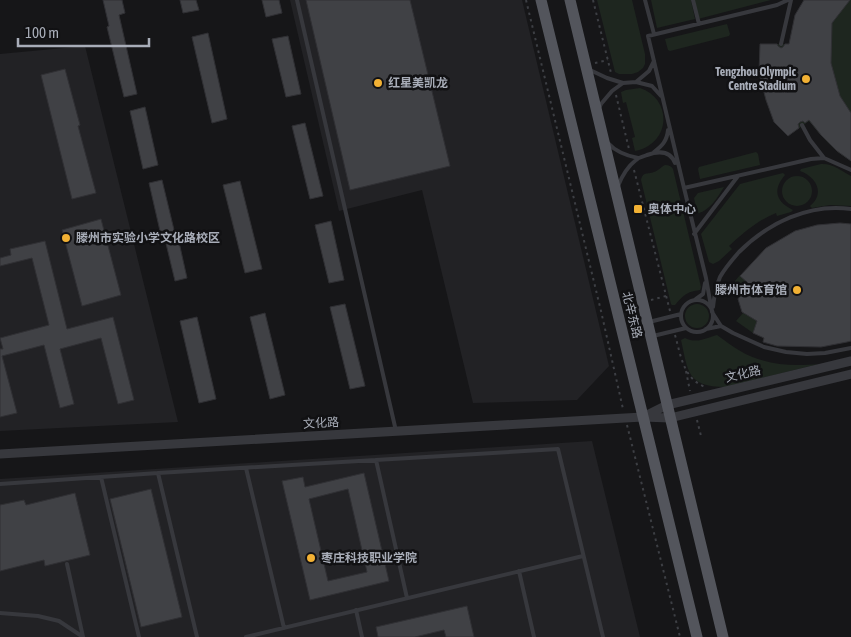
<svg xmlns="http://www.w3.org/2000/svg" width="851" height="637" viewBox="0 0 851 637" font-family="'Asap Condensed','Noto Sans SC',sans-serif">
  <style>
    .built { fill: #222225 }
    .green { fill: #1e261f }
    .building { fill: #404145; stroke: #303034; fill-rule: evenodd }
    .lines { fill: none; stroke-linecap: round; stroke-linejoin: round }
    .path { stroke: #3d3f44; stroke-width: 2; stroke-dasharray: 2.5 4; stroke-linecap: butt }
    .service { stroke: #37383d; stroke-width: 4 }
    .tertiary { stroke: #37383d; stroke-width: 9 }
    .primary { stroke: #53555c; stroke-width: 11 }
    .poi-dot { fill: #f2b134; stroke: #111113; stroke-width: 2 }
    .labels { text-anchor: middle; stroke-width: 5; stroke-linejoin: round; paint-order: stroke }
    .poi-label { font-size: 12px; font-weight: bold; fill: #a8adb8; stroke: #111113; text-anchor: start }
    .street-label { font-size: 12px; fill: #a8adb8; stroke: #111113 }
  </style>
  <rect width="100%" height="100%" fill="#161618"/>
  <!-- built -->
  <path class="built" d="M290,0H522L609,366L577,400L473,403L422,190L339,211Z
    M85,46L178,422L0,431V54Z
    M592,441L640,637H0V479Z"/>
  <!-- green -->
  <path class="green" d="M597,0H632L645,54V64L643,68L638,72L632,74H619L615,72Z
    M651,0H691L695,19L657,28Z
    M694,0H771L698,19Z
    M804,0H851V161C834,151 821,136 809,121L788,136L774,122L766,100L759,73L760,44H789Z
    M727,24L730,34L729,36L670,51L668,50L665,39Z
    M640,88C673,99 671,144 635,151L632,138L635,137L626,102L623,103L621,92L626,90Z
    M756,152L758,154L760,165L700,179L698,169L699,167Z
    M821,164C832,163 842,171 851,176V206L830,205L812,208L810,206C825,194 817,177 800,171L801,169Z
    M665,165C669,165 671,166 673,169L701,287L700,290C686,292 684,295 675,305H672L671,304L641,180C643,171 647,175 654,172C658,171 661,167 665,165Z
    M783,173L785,175C772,190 776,202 793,210L791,212L777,216L776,213C758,220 743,233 729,246L732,249L719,261L713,264L709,262L701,234L740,184Z
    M782 191a15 15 0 1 1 30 0a15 15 0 1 1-30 0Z
    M724,187C718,197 710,210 699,213L697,212L694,198L698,193Z
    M740,275L748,283L739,297L729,295L735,281Z
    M685 316a12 12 0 1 1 24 0a12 12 0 1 1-24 0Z
    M743,313L757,321L753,333L736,321Z
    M717,335C727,342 738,351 750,356C774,366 794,366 819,364L725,387C687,387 688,371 681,340L685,338C697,344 706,338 717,335Z"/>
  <!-- building -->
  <path class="building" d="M103,0H122L125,13L119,15L137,94L124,97L107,27L109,26Z
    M180,0H196L199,10L183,13Z
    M262,0H279L282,13L266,17Z
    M306,0H410L450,166L350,190Z
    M804,0H850L832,23L831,63L840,96L851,113V161L837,151L821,135L809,120L805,123L803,121L800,122L798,124L799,128L788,136L774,122L766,100L759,73L760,44H777L778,46L781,48L783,47L785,44H789L795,15Z
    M208,33L227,119L212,123L192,37Z
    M288,36L301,94L286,97L272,39Z
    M65,69L80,125L78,126L96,193L72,199L41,75Z
    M145,107L158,165L143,169L130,111Z
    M305,123L323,196L310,199L292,126Z
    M162,180L175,234L177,233L187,278L175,281L163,231H160L149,183Z
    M240,181L262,269L245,273L223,185Z
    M101,219L121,295L82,306L62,230Z
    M331,221L344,280L329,283L315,225Z
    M840,223L851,224V341L847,342L821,347L777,346L763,342L764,338L753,333L757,321L742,312L738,299L748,283L740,276L766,248L795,231L817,225Z
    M45,241L67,329L113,317L134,400L118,404L101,338L60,349L74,404L60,408L44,345L2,356L17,413L0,417V349H3L0,338L49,325L32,258L0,266V258L11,255L10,249Z
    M345,304L365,386L350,389L330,307Z
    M265,313L285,395L270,399L250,317Z
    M197,317L216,399L199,403L180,321Z
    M364,473L389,581L310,600L282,481L303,477L305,487ZM348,489L367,572L328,581L309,499Z
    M151,489L182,617L141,627L110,499Z
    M75,493L90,555L45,566L44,560L0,571V505L24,500L26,505Z
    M467,606L474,637H446L444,630L415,637H378L376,627Z"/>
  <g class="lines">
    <!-- path -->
    <path class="path" d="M526,0L601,311L623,409
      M593,0L611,73
      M595,63L608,60
      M616,95L629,149
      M634,170L670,311
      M651,300L666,296
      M675,335C681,356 683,378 705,387
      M686,371L690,391
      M697,420L701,436
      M627,425L680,637"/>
    <!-- service -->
    <path class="service" d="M297,0L396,431
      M645,0L654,34
      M693,0L699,24
      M788,0L777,5L648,36L684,188L811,159L824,158L851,170
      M781,44L791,0
      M590,70L607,78L623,83
      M636,82L649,71L654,61
      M599,108L601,104L612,91L623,83L636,82L652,86L661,96
      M802,125L810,140L824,158
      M608,143C615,151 628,156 638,158
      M654,152C662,146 667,141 668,130
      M618,186C622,176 627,167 636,160C639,157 643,157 647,155C658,151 670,150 675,163
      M684,188L706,278L712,312L721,326L733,333L764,347L786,352L807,354L825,353L851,348
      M694,234L738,176
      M696,299L703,294L705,283
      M681 316a16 16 0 1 1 32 0a16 16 0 1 1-32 0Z
      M713,307C714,297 716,287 720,277C725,268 732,260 739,252C768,223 809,203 851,209
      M649,322L681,314
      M706,329L721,326
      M653,336L686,328
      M376,460L407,598
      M246,468L284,628
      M158,473L197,637
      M101,477L139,637
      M0,484L158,473L558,449L603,637
      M67,564L83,637
      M519,571L534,637
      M356,610L362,637
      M0,613L38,616L59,621L83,637
      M246,637L583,556"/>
    <!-- tertiary -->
    <path class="tertiary" d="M643,417L667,405L851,361
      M0,454L625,418L643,417L670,418L851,374"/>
    <!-- primary -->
    <path class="primary" d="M541,0L697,637
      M570,0L723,637"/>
  </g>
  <!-- markers -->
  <g class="poi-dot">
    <circle cx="806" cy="79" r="5"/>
    <circle cx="378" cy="83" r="5"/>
    <rect x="633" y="204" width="10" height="10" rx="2.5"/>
    <circle cx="66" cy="238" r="5"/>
    <circle cx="797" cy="290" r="5"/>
    <circle cx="311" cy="558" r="5"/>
  </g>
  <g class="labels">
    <!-- poi labels -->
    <g class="poi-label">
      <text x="796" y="76" text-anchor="end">Tengzhou Olympic<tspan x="796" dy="14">Centre Stadium</tspan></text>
      <text x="388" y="87">红星美凯龙</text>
      <text x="648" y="213">奥体中心</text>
      <text x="76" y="242">滕州市实验小学文化路校区</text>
      <text x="787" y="294" text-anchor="end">滕州市体育馆</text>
      <text x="321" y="562">枣庄科技职业学院</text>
    </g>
    <!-- street labels -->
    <g class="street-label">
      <text transform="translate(632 315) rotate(76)" y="4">北辛东路</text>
      <text transform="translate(743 374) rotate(-13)" y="4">文化路</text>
      <text transform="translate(321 423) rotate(-3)" y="4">文化路</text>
    </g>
  </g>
  <!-- scale -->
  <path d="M18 38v8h131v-8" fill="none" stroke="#a8adb8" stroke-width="2.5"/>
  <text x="25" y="38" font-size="15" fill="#a8adb8" stroke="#111113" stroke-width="4" paint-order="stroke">100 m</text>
</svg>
